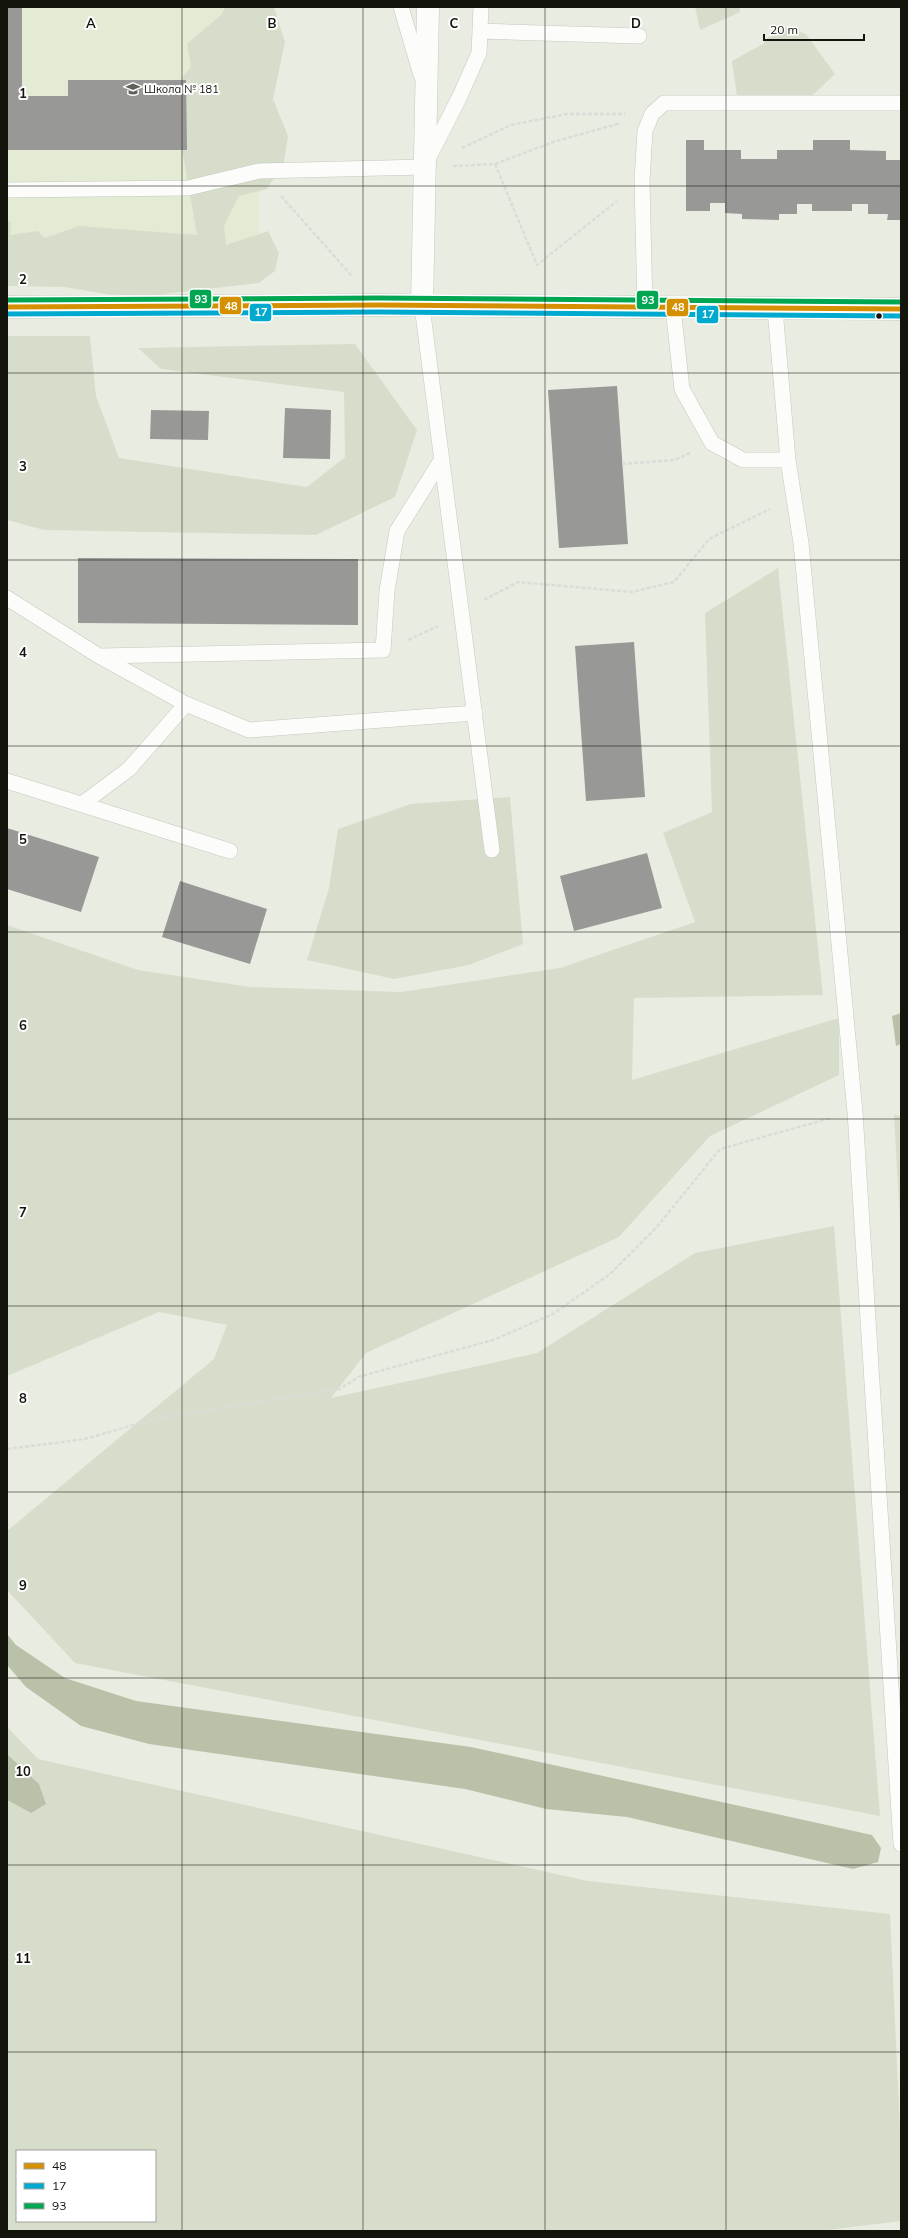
<svg xmlns="http://www.w3.org/2000/svg" width="908" height="2238" viewBox="0 0 908 2238" font-family="Mulish,sans-serif">
  <style>
    .built { fill: #e3ebd4 }
    .green { fill: #d7ddcb; fill-rule: evenodd }
    .water { fill: #b9c2a8 }
    .building { fill: #989897 }
    .lines { fill: none; stroke-linecap: round; stroke-linejoin: round }
    .service-casing { stroke: #c4c8be; stroke-width: 16 }
    .minor-casing { stroke: #c4c8be; stroke-width: 23 }
    .tertiary-casing { stroke: #c4c8be; stroke-width: 23 }
    .path { stroke: #dbdcd8; stroke-width: 2.5; stroke-dasharray: 4 2; stroke-linecap: butt }
    .service { stroke: #fcfcfa; stroke-width: 15 }
    .minor { stroke: #fcfcfa; stroke-width: 22 }
    .tertiary { stroke: #fcfcfa; stroke-width: 22 }
    .bus-1-casing { stroke: #fff; stroke-width: 8 }
    .bus-2-casing { stroke: #fff; stroke-width: 8 }
    .bus-3-casing { stroke: #fff; stroke-width: 8 }
    .bus-1 { stroke: #d59002; stroke-width: 5 }
    .bus-2 { stroke: #00a9ce; stroke-width: 5 }
    .bus-3 { stroke: #00a651; stroke-width: 5 }
    .grid { fill: none; stroke: #13150d; stroke-width: 1; stroke-opacity: 0.55 }
    .bus-dot { fill: #13150d; stroke: #fff; stroke-width: 1.5 }
    .labels { text-anchor: middle; stroke-width: 4; stroke-linejoin: round; paint-order: stroke }
    .poi-label { font-size: 11px; fill: #13150d; stroke: #fff; text-anchor: start }
    .grid-label { font-size: 13px; text-anchor: middle; font-weight: bold; fill: #13150d; stroke: #fff; stroke-width: 4; stroke-linejoin: round; paint-order: stroke }
    .line-badge { stroke: #fff; stroke-width: 1.5 }
    .badge-label { font-size: 11px; text-anchor: middle; font-weight: bold; fill: #fff }
  </style>
  <rect width="100%" height="100%" fill="#e9ede1"/>
  <!-- built -->
  <path class="built" d="M7,7H259V259H7Z"/>
  <!-- green -->
  <path class="green" d="M225,7H274L285,42L273,99L288,136L284,162L267,189L239,196L224,226L226,245L268,231L279,253L275,271L259,283L130,298L64,287L7,286V220L11,222L10,235L38,231L45,238L79,226L197,235L172,90L191,67L187,44L222,14Z
    M695,7H740V12L700,30Z
    M779,25L806,34L835,74L811,97L737,96L732,61L763,44Z
    M7,336H90L96,396L119,458L307,487L345,457L344,392L161,369L138,348L355,344L417,430L395,497L316,535L44,530L7,520Z
    M778,568L823,995L634,998L632,1080L839,1018V1075L710,1136L619,1237L366,1353L331,1398L537,1353L695,1253L834,1226L880,1816L75,1663L7,1590V1531L214,1359L227,1325L159,1312L7,1376V925L138,970L251,987L401,992L560,968L695,922L663,833L712,812L705,613Z
    M510,797L523,944L469,965L394,979L307,960L329,888L338,829L411,804Z
    M894,1115L901,1116V1240Z
    M7,1727L38,1759L588,1881L890,1914L901,2151V2221L819,2231H7V1800L31,1813L39,1784L7,1754ZM17,2151H155V2221H17Z"/>
  <!-- water -->
  <path class="water" d="M901,1013V1044L896,1046L892,1016Z
    M7,1634L16,1645L65,1678L136,1701L471,1747L872,1835L881,1848L878,1862L853,1869L627,1817L546,1809L465,1789L149,1744L81,1726L26,1687L7,1665Z
    M7,1754L39,1784L46,1804L31,1813L7,1800Z"/>
  <!-- building -->
  <path class="building" d="M7,7H22V96H68V80H186L187,150H7Z
    M686,140H704V150H741V159H777V150H813V140H850V150L886,151V160H901V220H887L888,214H868V204H852V211H812V204H797V214H779V220L742,219V214L725,213V203H710V211H686Z
    M617,386L628,544L559,548L548,390Z
    M285,408L331,410L330,459L283,458Z
    M151,410L209,411L208,440L150,439Z
    M78,558L358,559V625L78,623Z
    M634,642L645,797L586,801L575,646Z
    M7,828L99,857L81,912L7,889Z
    M647,853L662,908L574,931L560,876Z
    M180,881L267,909L250,964L162,937Z"/>
  <g class="lines">
    <defs>
      <path id="service" d="M401,7L421,75
        M480,31L639,36
        M7,190L188,188L259,171L424,167L460,96L479,53L481,7
        M422,306L492,850
        M645,308L642,181L645,131L652,114L664,103H901
        M673,308L682,389L712,443L743,460H788
        M775,309L788,460L801,543L855,1112L901,1844
        M7,598L99,656L186,704L249,730L475,713
        M100,656L383,650L387,591L397,531L442,459
        M7,781L230,851
        M82,804L129,769L186,704"/>
      <path id="minor" d="M422,306L428,7"/>
      <path id="tertiary" d="M7,307L378,305L901,309"/>
    </defs>
    <!-- service casing -->
    <use href="#service" class="service-casing"/>
    <!-- minor casing -->
    <use href="#minor" class="minor-casing"/>
    <!-- tertiary casing -->
    <use href="#tertiary" class="tertiary-casing"/>
    <!-- path -->
    <path class="path" d="M462,148L511,125L567,114H625
      M495,164L537,265L617,201
      M453,166L495,164L553,142L621,123
      M281,196L352,276
      M622,464L675,460L690,453
      M484,600L518,582L632,592L674,582L709,539L770,509
      M408,640L438,626
      M7,1449L85,1439L157,1418L340,1389L358,1377L493,1340L553,1314L610,1274L656,1228L720,1149L831,1118"/>
    <!-- service -->
    <use href="#service" class="service"/>
    <!-- minor -->
    <use href="#minor" class="minor"/>
    <!-- tertiary -->
    <use href="#tertiary" class="tertiary"/>
    <defs>
      <path id="bus-1" d="M7,307L378,305L901,309"/>
      <path id="bus-2" d="M7,314L378,312L901,316"/>
      <path id="bus-3" d="M7,300L378,298L901,302"/>
    </defs>
    <!-- bus-1 casing -->
    <use href="#bus-1" class="bus-1-casing"/>
    <!-- bus-2 casing -->
    <use href="#bus-2" class="bus-2-casing"/>
    <!-- bus-3 casing -->
    <use href="#bus-3" class="bus-3-casing"/>
    <!-- bus-1 -->
    <use href="#bus-1" class="bus-1"/>
    <!-- bus-2 -->
    <use href="#bus-2" class="bus-2"/>
    <!-- bus-3 -->
    <use href="#bus-3" class="bus-3"/>
  </g>
  <!-- grid -->
  <path class="grid" d="M182,7V2231M363,7V2231M545,7V2231M726,7V2231M7,186H901M7,373H901M7,560H901M7,746H901M7,932H901M7,1119H901M7,1306H901M7,1492H901M7,1678H901M7,1865H901M7,2052H901"/>
  <!-- icons -->
  <defs>
    <symbol id="school-bare" viewBox="-9 -9 18 18"><path d="M0-5L7-2L0 1L-7-2ZM-4 1L0 2.5L4 1V4Q0 6-4 4Z" fill="#5e6157" stroke="#fff" stroke-width="2.5" paint-order="stroke"/></symbol>
  </defs>
  <g fill-rule="evenodd">
    <use href="#school-bare" x="123" y="79" width="20" height="20"/>
  </g>
  <!-- markers -->
  <circle class="bus-dot" cx="879" cy="316" r="3.5"/>
  <g class="labels">
    <!-- poi labels -->
    <g class="poi-label">
      <text x="144" y="93">Школа № 181</text>
    </g>
  </g>
  <g class="grid-label">
    <text x="91" y="28">A</text>
    <text x="272" y="28">B</text>
    <text x="454" y="28">C</text>
    <text x="636" y="28">D</text>
    <text x="23" y="98">1</text>
    <text x="23" y="284">2</text>
    <text x="23" y="471">3</text>
    <text x="23" y="657">4</text>
    <text x="23" y="844">5</text>
    <text x="23" y="1030">6</text>
    <text x="23" y="1217">7</text>
    <text x="23" y="1403">8</text>
    <text x="23" y="1590">9</text>
    <text x="23" y="1776">10</text>
    <text x="23" y="1963">11</text>
  </g>
  <g class="line-badge">
    <rect x="189" y="289" width="23" height="20" rx="4" fill="#00a651"/>
    <rect x="636" y="290" width="23" height="20" rx="4" fill="#00a651"/>
    <rect x="219" y="296" width="23" height="19" rx="4" fill="#d59002"/>
    <rect x="666" y="298" width="23" height="19" rx="4" fill="#d59002"/>
    <rect x="249" y="303" width="23" height="19" rx="4" fill="#00a9ce"/>
    <rect x="696" y="305" width="23" height="19" rx="4" fill="#00a9ce"/>
  </g>
  <g class="badge-label">
    <text x="201" y="303">93</text>
    <text x="648" y="304">93</text>
    <text x="231" y="310">48</text>
    <text x="678" y="311">48</text>
    <text x="261" y="316">17</text>
    <text x="708" y="318">17</text>
  </g>
  <!-- border -->
  <rect width="908" height="2238" fill="none" stroke="#13150d" stroke-width="16"/>
  <!-- legend -->
  <rect x="16" y="2150" width="140" height="72" fill="#ffffff" stroke="#a1a19e"/>
  <rect x="24" y="2163" width="20" height="6" fill="#d59002" stroke="#a1a19e"/>
  <text x="52" y="2170" font-size="12" fill="#13150d">48</text>
  <rect x="24" y="2183" width="20" height="6" fill="#00a9ce" stroke="#a1a19e"/>
  <text x="52" y="2190" font-size="12" fill="#13150d">17</text>
  <rect x="24" y="2203" width="20" height="6" fill="#00a651" stroke="#a1a19e"/>
  <text x="52" y="2210" font-size="12" fill="#13150d">93</text>
  <!-- scale -->
  <path d="M764 34v6h100v-6" fill="none" stroke="#13150d" stroke-width="2"/>
  <text x="770" y="34" font-size="12" fill="#13150d" stroke="#ffffff" stroke-width="3" paint-order="stroke">20 m</text>
</svg>
